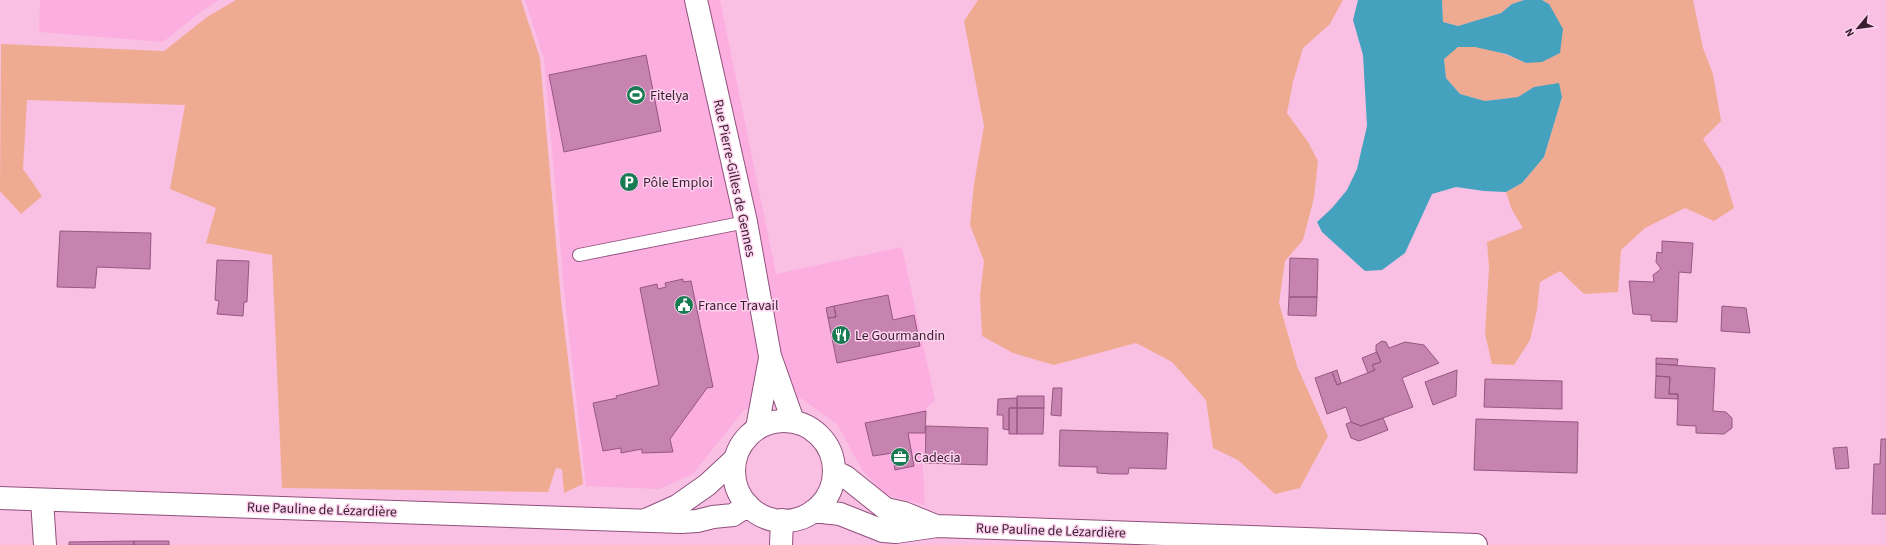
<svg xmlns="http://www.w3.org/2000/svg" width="1886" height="545" viewBox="0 0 1886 545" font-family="'Source Sans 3',sans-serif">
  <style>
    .built { fill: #fcaee1 }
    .green { fill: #efab92 }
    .water { fill: #44a2be }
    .building { fill: #c683af; stroke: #965781 }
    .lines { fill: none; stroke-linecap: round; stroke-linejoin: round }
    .service-casing { stroke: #90517c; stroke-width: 14 }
    .minor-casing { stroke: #90517c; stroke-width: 24 }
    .secondary-casing { stroke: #90517c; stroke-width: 24 }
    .service { stroke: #fff; stroke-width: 12 }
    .minor { stroke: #fff; stroke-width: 22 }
    .secondary { stroke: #fff; stroke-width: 22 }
    .labels { text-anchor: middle; stroke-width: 3; stroke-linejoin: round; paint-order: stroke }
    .poi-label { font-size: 14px; fill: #391e30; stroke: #fed2ee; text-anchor: start }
    .street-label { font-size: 14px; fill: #391e30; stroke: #fed2ee }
  </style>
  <rect width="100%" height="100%" fill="#f9c0e4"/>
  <!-- built -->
  <path class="built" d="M40,0H220L203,10L163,42L39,32Z
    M525,0H720L776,274L902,247L935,400L926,408L923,468L925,505L886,495L862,470L837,424L800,398L744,410L693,474L659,489L586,486L565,300L544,59Z"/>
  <!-- green -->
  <path class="green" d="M236,0H521L540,58L561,300L583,484L564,493L562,469L556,468L548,492L282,488L272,255L206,243L216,208L170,189L185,105L27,100L23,169L42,196L21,214L0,191L1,44L164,51L207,17Z
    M978,0H1343L1330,24L1303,48L1293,82L1287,113L1308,142L1318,161L1314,198L1303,240L1285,261L1279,303L1297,366L1328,436L1300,488L1275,494L1238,460L1213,448L1206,400L1172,362L1136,343L1054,365L1013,353L982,336L980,296L984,261L970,225L974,184L984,126L964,21Z
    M1442,0H1524L1512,4L1501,13L1458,26L1443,22Z
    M1542,0H1693L1703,48L1713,74L1721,121L1703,139L1723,171L1734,208L1714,221L1685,208L1645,228L1621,250L1618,292L1584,294L1560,271L1540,282L1537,310L1530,340L1514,365L1492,364L1485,334L1489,268L1487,242L1523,228L1512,210L1506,192L1522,183L1544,157L1562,97L1559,84L1534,87L1518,97L1485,101L1460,94L1446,78L1444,59C1448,55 1454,48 1459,47C1479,42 1508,55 1526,63L1549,4Z"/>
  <!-- water -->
  <path class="water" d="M1358,0H1442L1443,22L1458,26L1501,13L1512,4L1524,0H1542L1549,4L1563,29L1560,53L1542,62L1526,63L1506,54L1475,47H1458L1444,59L1446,78L1460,94L1485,101L1518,97L1534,87L1559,83L1562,97L1544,157L1522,183L1506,192L1484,191L1456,187L1432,194L1405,253L1382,270L1365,271L1322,232L1317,222L1332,208L1347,190L1357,169L1367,126L1363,55L1353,20Z"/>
  <!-- building -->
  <path class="building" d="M646,55L661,131L564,152L549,75Z
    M60,231L151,233L150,269L97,267L95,288L57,287Z
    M1662,241L1693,243L1691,273L1679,272L1677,322L1651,321V315L1633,314L1629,281L1654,282L1653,275L1661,269L1656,262L1657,252L1662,253Z
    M1290,258L1318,259L1317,297H1289Z
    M217,260L249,261L247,302H244L243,316L217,314L219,301L215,300Z
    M683,279V282L691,281L713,387L707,388L670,439L673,452L642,453V449L621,453V448L603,451L593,403L617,398L616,396L659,385L640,288L657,284L658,289L666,287L665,283Z
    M888,295L893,320L914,315L920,346L837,363L828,318L836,317L834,306Z
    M1289,297H1317L1316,316L1288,315Z
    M834,306L836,317L828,318L826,308Z
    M1722,306L1746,308L1750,333L1721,331Z
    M1382,341L1386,342L1389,348L1405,342L1424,345L1439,363L1402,378L1413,407L1361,426L1351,422L1346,407L1327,414L1315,378L1332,372L1337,385L1375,370L1372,365L1381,362L1376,351V345Z
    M1377,352L1381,362L1372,365L1375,370L1368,373L1362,358Z
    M1656,358L1678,359L1677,365L1656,364Z
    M1656,364L1715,368L1713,411L1726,412L1732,418V428L1724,434L1696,433V426L1677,425L1678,394H1669L1670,377L1656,376Z
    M1337,370L1341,383L1337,385L1332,372Z
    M1457,370L1456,396L1433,405L1425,382Z
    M1656,376L1670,377L1669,394H1678V399L1655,398Z
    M1485,379L1562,381V409L1484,407Z
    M1053,388H1062L1061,416L1051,415Z
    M1017,396H1044V408H1017Z
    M1017,398V408H1009V430L1003,429V415H997L998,399Z
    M1009,408H1017V434H1009Z
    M1017,408H1044L1043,434H1017Z
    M926,411L925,433H908L914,466L895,470L893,453L873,456L865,423Z
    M1383,418L1388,430L1359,441L1351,438L1346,424L1351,422L1361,426Z
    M1476,419L1578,422L1577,473L1474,470Z
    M926,426L988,428L987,465L925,463Z
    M1060,430L1168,433L1166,469L1129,468L1128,474H1112L1097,473V467L1059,466Z
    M1881,439H1886V514H1872L1874,464H1880Z
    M1847,447L1849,468L1836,469L1833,448Z
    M134,541H169V545H134Z
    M134,541V545H69V542Z"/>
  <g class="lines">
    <defs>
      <path id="service" d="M579,255L746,222"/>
      <path id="minor" d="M696,0L746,222L770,356L793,421
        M757,428L770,358
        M42,500L45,545
        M781,545L782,520"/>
      <path id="secondary" d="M734 471a50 50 0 1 1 100 0a50 50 0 1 1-100 0Z
        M834,471L846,477L886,509L904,513L936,526
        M0,498L681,522L697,521L713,517L733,515L748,505
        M813,511L840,514L883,531L896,532L937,526L1476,545
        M648,519L677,506L707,485L735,459"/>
    </defs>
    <!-- service casing -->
    <use href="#service" class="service-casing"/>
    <!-- minor casing -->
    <use href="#minor" class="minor-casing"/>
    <!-- secondary casing -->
    <use href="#secondary" class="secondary-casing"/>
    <!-- service -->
    <use href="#service" class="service"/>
    <!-- minor -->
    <use href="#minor" class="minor"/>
    <!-- secondary -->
    <use href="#secondary" class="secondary"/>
  </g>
  <!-- icons -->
  <defs>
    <symbol id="stadium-disc" viewBox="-11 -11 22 22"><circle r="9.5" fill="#197b53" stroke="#fed2ee"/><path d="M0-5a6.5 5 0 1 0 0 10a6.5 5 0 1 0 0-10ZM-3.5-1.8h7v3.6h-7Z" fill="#fff"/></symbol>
    <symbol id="parking-disc" viewBox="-11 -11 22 22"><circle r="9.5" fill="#197b53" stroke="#fed2ee"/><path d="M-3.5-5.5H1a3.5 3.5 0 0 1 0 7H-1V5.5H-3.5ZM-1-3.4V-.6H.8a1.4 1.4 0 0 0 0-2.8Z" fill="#fff"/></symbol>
    <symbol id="civic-disc" viewBox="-11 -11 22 22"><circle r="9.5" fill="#197b53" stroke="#fed2ee"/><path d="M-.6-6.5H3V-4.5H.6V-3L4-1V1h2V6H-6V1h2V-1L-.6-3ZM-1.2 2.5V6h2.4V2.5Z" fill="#fff"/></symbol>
    <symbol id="restaurant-disc" viewBox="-11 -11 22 22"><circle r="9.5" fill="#197b53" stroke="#fed2ee"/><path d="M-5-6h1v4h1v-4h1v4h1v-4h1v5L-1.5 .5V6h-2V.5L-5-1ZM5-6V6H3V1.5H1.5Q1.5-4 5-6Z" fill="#fff"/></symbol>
    <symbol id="office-disc" viewBox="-11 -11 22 22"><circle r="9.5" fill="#197b53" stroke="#fed2ee"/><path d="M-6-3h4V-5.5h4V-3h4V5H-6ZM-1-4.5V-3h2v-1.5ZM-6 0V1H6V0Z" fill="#fff"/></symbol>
  </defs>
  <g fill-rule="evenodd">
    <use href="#stadium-disc" x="625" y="84" width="22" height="22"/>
    <use href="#parking-disc" x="618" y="171" width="22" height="22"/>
    <use href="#civic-disc" x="673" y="294" width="22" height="22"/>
    <use href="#restaurant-disc" x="830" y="324" width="22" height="22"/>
    <use href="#office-disc" x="889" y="446" width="22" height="22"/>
  </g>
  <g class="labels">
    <!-- poi labels -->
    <g class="poi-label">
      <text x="650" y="100">Fitelya</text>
      <text x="643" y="187">Pôle Emploi</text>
      <text x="698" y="310">France Travail</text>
      <text x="855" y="340">Le Gourmandin</text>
      <text x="914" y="462">Cadecia</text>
    </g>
    <!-- street labels -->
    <g class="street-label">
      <text transform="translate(735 178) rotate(78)" y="5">Rue Pierre-Gilles de Gennes</text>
      <text transform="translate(322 509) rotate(2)" y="5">Rue Pauline de Lézardière</text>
      <text transform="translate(1051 530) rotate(2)" y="5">Rue Pauline de Lézardière</text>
    </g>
  </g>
  <!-- north arrow -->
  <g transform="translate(1858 28) rotate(241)" stroke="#fed2ee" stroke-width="3" paint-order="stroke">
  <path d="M0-3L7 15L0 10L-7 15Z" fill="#391e30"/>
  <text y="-6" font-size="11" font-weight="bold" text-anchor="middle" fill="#391e30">N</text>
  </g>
</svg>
